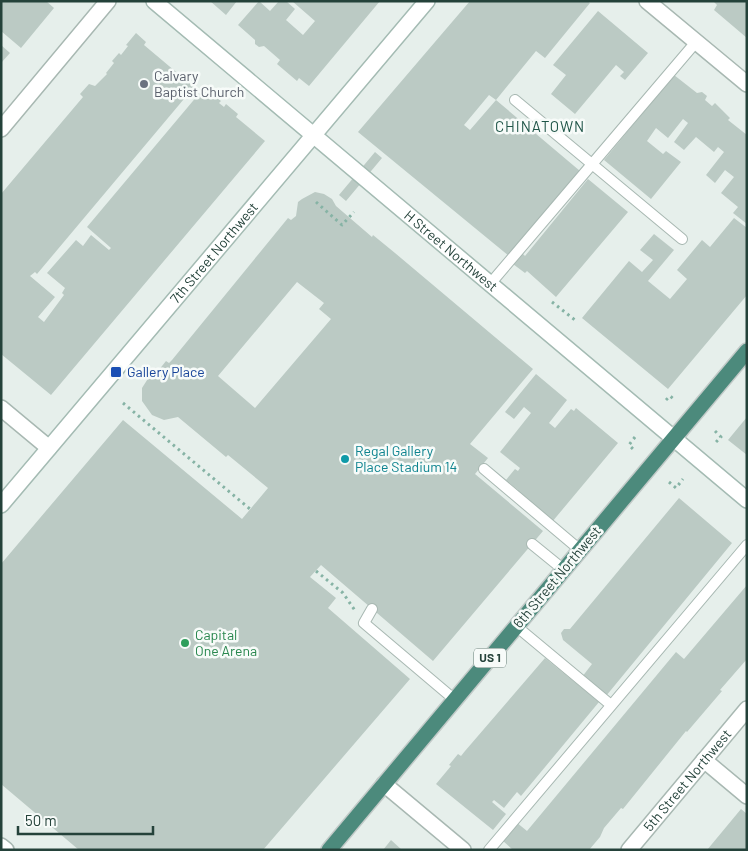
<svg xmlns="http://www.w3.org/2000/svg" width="748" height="851" viewBox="0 0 748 851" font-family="Barlow,sans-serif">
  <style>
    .building { fill: #bbcac4; fill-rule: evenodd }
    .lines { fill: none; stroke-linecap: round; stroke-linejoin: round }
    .service-casing { stroke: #a8b8b2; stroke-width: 12 }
    .minor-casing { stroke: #a8b8b2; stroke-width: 18 }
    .tertiary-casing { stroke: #a8b8b2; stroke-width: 18 }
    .secondary-casing { stroke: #a4bbb3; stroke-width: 18 }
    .trunk-casing { stroke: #c2cac8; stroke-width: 18 }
    .path { stroke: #86b3a5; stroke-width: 3; stroke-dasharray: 2.5 4; stroke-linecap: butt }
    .service { stroke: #fff; stroke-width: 10 }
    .minor { stroke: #fff; stroke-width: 15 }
    .tertiary { stroke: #fff; stroke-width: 15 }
    .secondary { stroke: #fff; stroke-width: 15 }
    .trunk { stroke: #4c8a7c; stroke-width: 15 }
    .worship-dot { fill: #6b7280; stroke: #f7fbf9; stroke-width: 2 }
    .transit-dot { fill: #1a4fb4; stroke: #f7fbf9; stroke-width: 2 }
    .culture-dot { fill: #0f9aa8; stroke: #f7fbf9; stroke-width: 2 }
    .leisure-dot { fill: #2e9e5b; stroke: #f7fbf9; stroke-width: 2 }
    .labels { text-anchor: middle; stroke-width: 5; stroke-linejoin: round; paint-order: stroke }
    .shield { fill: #f7fbf9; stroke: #637a73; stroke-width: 1 }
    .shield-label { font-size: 12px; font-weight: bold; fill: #24423a }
    .worship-label { font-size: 14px; fill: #5b616d; stroke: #f7fbf9; text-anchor: start }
    .street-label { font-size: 14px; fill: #24423a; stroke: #f7fbf9 }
    .transit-label { font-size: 14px; fill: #164399; stroke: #f7fbf9; text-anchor: start }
    .culture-label { font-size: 14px; fill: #0d838f; stroke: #f7fbf9; text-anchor: start }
    .leisure-label { font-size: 14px; fill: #27864d; stroke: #f7fbf9; text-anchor: start }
    .neighbourhood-label { font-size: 15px; letter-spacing: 1px; fill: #1f5548; stroke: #f7fbf9 }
  </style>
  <rect width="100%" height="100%" fill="#e6efeb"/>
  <!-- building -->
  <path class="building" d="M1,1H46L54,8L21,48L1,31Z
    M210,1H237L226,15Z
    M259,1L270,11L279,1H286L295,9L286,20L303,35L315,21L292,1H380L309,86L299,78L297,81L277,64L280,60L264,46L259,47L255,44V40L238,25Z
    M470,1H587L590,3L545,58L536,51L496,100L580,171L509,256L358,132ZM489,95L496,100L470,130L464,125Z
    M713,1H747V38L714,10L717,5Z
    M598,11L648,53L625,80L620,76L624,72L616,65L575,114L551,94L566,75L553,65Z
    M136,33L146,42L144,45L194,87L37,274L35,272L30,276L55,297L38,317L44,322L64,295L62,293L65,288L47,273L76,240L83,246L91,235L109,250L111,248L87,227L203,89L208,93L209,91L221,101L219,103L224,107L226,104L238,114L236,117L265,141L51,395L1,354V194L83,97L80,94L89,84L95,86L107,74L106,73L114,63L112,61L119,53L121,55L128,46L126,45Z
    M1,45L10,53L1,63Z
    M674,75L697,93L702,92L707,96L705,100L712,106L715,103L730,118L728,120L747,135V224L733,213L738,207L721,193L734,177L725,170L715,183L706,175L724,152L718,147L714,152L696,137L684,150L674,142L688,123L683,119L668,138L656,128L647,141L663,154L666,151L681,162L651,199L604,160Z
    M375,152L382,158L346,201L339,195Z
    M588,179L628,212L556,297L527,271L525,273L513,264L522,253L525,256Z
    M315,192L324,194L332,199L336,206L372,237L373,235L395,253L533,369L470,444L488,458L475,474L543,531L433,661L321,565L310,577L336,598L328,608L410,679L263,850H79L1,784V564L123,420L242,519L268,488L228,455L226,457L178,417L164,420L152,415L142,401V388L149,377L158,371L166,361L169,363L172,360L288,218L291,220L296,216L298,202L302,199ZM297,282L324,303L319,309L331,319L255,408L218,376Z
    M734,218L747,228V295L668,389L582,318L629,261L642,272L653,260L640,250L654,234L674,250L648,281L670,299L687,279L677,270L702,240L710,247Z
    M536,374L567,400L549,423L555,428L571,409L574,411L576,408L618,443L552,522L516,492L518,490L506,480L515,469L518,471L520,468L500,452L531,413L524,407L514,419L505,412Z
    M747,417V455L728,440Z
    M679,498L732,543L606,696L582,677L592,664L563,640L561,633L564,629H570Z
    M747,585V659L720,690L722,691L687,732L686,731L623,809L621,808L604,828L600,837L589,850H513L502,840L516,822L527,831L676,652L684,659Z
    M545,658L599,702L521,796L517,792L504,808L494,800L492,802L506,814L493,830L436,784L451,766L449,765L458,754L461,756L465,751Z
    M741,809L747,814V850H707Z
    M391,840L402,850H383Z"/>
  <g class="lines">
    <defs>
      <path id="service" d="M515,100L682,239
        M490,284L696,42
        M484,469L580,550
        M532,544L564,570
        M372,609L364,623L455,700
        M516,626L611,705
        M489,850L747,545"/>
      <path id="minor" d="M647,1L747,84
        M1,129L108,1
        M704,760L747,796"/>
      <g id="tertiary">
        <path d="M1,408L49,448"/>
        <path d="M384,784L463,850"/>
        <path d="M1,846L6,850"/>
        <path id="s1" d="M629,850L747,709"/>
      </g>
      <g id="secondary">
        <path id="s2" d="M154,1L747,500"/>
        <path id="s3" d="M1,505L427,1"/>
      </g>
      <path id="trunk" d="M329,850L747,351"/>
    </defs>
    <!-- service casing -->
    <use href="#service" class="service-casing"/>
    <!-- minor casing -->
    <use href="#minor" class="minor-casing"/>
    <!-- tertiary casing -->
    <use href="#tertiary" class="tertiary-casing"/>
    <!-- secondary casing -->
    <use href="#secondary" class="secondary-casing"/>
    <!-- trunk casing -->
    <use href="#trunk" class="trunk-casing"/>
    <!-- path -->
    <path class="path" d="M316,202L342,225L354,212
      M552,302L575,320
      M666,400L670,396L675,400
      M123,403L250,509
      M715,431L721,437L716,442
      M635,437L629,445L635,451
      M669,482L676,488L683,479
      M316,571L343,593L356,612"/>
    <!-- service -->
    <use href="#service" class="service"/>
    <!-- minor -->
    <use href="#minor" class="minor"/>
    <!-- tertiary -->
    <use href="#tertiary" class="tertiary"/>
    <!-- secondary -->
    <use href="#secondary" class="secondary"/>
    <!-- trunk -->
    <use href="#trunk" class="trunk"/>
  </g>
  <!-- markers -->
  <circle class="worship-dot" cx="144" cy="84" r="5"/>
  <rect class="transit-dot" x="110" y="366" width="12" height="12" rx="2.5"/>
  <circle class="culture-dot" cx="345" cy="459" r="5"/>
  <circle class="leisure-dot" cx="185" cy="643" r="5"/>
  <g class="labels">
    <!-- shield labels -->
    <rect class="shield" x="474" y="648.5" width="32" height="19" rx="4"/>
    <g class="shield-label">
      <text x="490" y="662">US 1</text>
    </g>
    <!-- worship labels -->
    <g class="worship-label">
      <text x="154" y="81">Calvary<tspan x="154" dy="16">Baptist Church</tspan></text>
    </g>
    <!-- street labels -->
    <g class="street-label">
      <text dy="5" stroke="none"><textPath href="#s2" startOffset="388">H Street Northwest</textPath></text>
      <text dy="5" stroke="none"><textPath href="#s3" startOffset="330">7th Street Northwest</textPath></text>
      <text transform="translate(557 577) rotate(-50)" y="5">6th Street Northwest</text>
      <text dy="5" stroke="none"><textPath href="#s1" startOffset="91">5th Street Northwest</textPath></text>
    </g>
    <!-- transit labels -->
    <g class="transit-label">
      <text x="127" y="377">Gallery Place</text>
    </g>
    <!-- culture labels -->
    <g class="culture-label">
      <text x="355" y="456">Regal Gallery<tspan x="355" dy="16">Place Stadium 14</tspan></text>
    </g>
    <!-- leisure labels -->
    <g class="leisure-label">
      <text x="195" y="640">Capital<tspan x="195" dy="16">One Arena</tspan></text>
    </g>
    <!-- neighbourhood labels -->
    <g class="neighbourhood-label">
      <text x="540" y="132">CHINATOWN</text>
    </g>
  </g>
  <!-- border -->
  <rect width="748" height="851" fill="none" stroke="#24423a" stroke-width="5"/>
  <!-- scale -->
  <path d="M18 826v8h135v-8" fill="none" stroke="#24423a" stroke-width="2.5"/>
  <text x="25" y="826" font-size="15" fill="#24423a" stroke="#f7fbf9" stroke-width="4" paint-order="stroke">50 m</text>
</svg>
